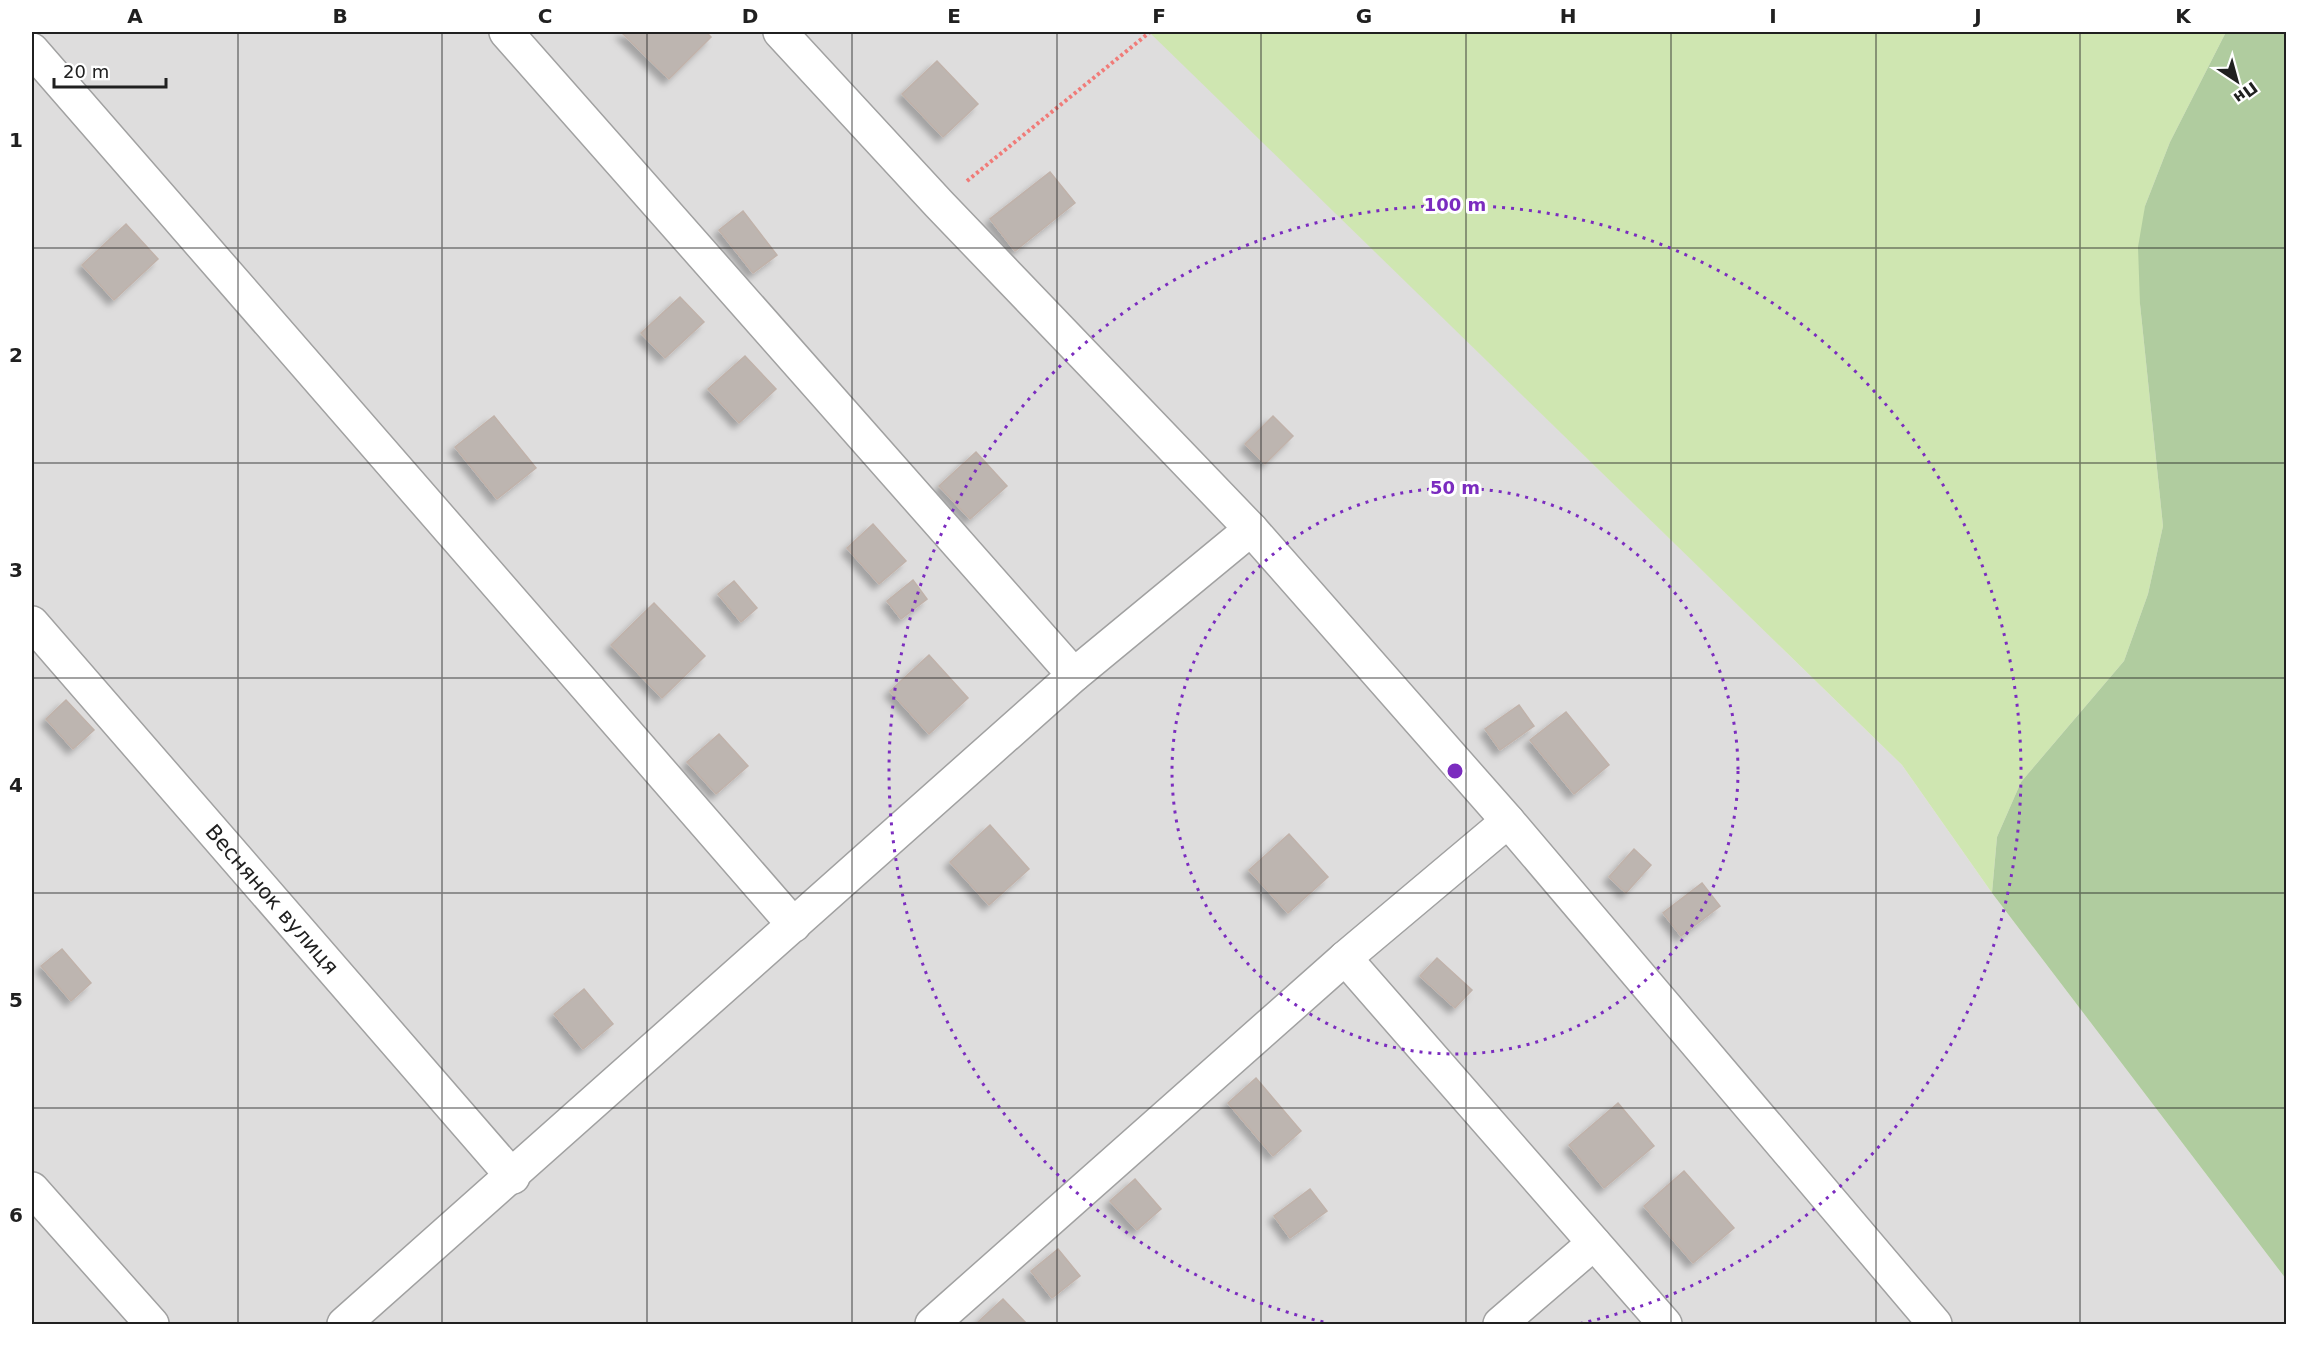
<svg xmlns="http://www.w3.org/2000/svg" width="2318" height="1356" viewBox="0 0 2318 1356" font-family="'DejaVu Sans',sans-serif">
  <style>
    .residential { fill: #dedddd }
    .grass { fill: #cfe6b1 }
    .forest { fill: #b0cc9f }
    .building { fill: #bdb5b0; stroke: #c0b2aa; stroke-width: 1.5; filter: url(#shadow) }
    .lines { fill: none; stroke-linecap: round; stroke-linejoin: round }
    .minor-casing { stroke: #a1a1a1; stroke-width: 36 }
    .path { stroke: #f07b78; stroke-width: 4; stroke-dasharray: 3 3; stroke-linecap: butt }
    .minor { stroke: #fff; stroke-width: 33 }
    .grid { fill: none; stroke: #202020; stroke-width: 1.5; stroke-opacity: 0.55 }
    .ring { fill: none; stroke: #7b2cbf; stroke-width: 3; stroke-dasharray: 3 6 }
    .labels { text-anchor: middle; stroke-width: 6; stroke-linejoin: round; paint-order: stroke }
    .street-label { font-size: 21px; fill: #202020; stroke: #fff }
    .centre { fill: #7b2cbf; stroke: #fff; stroke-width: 3 }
    .ring-label { font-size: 18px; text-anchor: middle; font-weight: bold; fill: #7b2cbf; stroke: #fff; stroke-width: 6; stroke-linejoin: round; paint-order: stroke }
    .neatline { fill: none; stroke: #202020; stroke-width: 2 }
    .grid-label { font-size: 20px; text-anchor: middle; font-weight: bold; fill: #202020 }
  </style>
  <defs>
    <filter id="shadow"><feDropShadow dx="-5.5" dy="5.5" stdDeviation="3" flood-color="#0004"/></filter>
  </defs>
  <rect width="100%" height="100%" fill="#f0ece7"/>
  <!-- residential -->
  <path class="residential" d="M32,32H1150L1902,765L1992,893L2286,1279V1324H32Z"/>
  <!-- grass -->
  <path class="grass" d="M1149,32H2226L2170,142L2145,206L2140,304L2163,526L2148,594L2124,661L2021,782L1997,837L1992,893L1902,765Z"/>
  <!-- forest -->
  <path class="forest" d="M2226,32H2286V1279L1992,893L1997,837L2021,782L2124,661L2148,594L2163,526L2140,304L2138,247L2145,206L2170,142Z"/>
  <!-- building -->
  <path class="building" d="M621,32H706L711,37L669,79Z
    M937,61L978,104L943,137L902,94Z
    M1050,172L1075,203L1015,251L990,219Z
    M743,211L777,255L753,273L719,230Z
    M126,224L158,259L114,300L82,265Z
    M680,297L704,322L665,358L641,333Z
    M745,356L776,389L739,423L708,389Z
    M494,416L536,468L497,499L455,447Z
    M1273,416L1293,436L1265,464L1245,444Z
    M976,452L1007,486L970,519L939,486Z
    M873,524L906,561L879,584L847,548Z
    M913,580L927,599L901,619L887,601Z
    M734,581L757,608L741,622L718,594Z
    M654,603L705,656L662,698L611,645Z
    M929,655L968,698L929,734L890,691Z
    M66,700L94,730L73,749L46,719Z
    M1519,705L1534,726L1500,750L1485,729Z
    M1566,712L1609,765L1574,794L1530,740Z
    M719,734L748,766L716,794L687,762Z
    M990,825L1029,869L989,905L950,862Z
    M1289,834L1328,877L1288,913L1249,870Z
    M1634,849L1651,865L1626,893L1609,877Z
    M1702,883L1720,906L1681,936L1663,913Z
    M62,949L91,983L71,1001L41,966Z
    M1437,958L1472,990L1455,1008L1420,976Z
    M584,989L613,1024L583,1049L554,1014Z
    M1256,1078L1301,1131L1273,1156L1228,1103Z
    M1618,1103L1654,1146L1604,1188L1569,1145Z
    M1684,1171L1734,1228L1693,1263L1644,1206Z
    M1135,1179L1161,1209L1137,1230L1110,1201Z
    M1310,1189L1327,1211L1290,1238L1274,1216Z
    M1058,1249L1080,1276L1052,1298L1031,1271Z
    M1003,1299L1027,1324H980L978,1322Z"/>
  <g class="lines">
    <defs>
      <g id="minor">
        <path d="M506,32L1074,675"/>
        <path d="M780,32L939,204L1251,529L1508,821L1935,1324"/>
        <path d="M32,50L794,925"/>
        <path id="s1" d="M32,623L513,1177"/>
        <path d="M1345,958L1665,1324"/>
        <path d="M32,1189L152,1324"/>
        <path d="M344,1324L1074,675L1251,529"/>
        <path d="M932,1324L1345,958L1508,821"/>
        <path d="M1500,1324L1594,1243"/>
      </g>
    </defs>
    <!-- minor casing -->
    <use href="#minor" class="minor-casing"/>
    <!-- path -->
    <path class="path" d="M967,181L1150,32"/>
    <!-- minor -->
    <use href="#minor" class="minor"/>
  </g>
  <!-- grid -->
  <path class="grid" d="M238,32V1324M442,32V1324M647,32V1324M852,32V1324M1057,32V1324M1261,32V1324M1466,32V1324M1671,32V1324M1876,32V1324M2080,32V1324M32,248H2286M32,463H2286M32,678H2286M32,893H2286M32,1108H2286"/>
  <!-- distance rings -->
  <g class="ring">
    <circle cx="1455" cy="771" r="283"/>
    <path d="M1332 1324A566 566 0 1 1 1578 1324"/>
  </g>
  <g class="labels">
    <!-- street labels -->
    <g class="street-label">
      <text dy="7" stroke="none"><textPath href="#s1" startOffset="366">Веснянок вулиця</textPath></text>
    </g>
  </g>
  <circle cx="1455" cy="771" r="9" class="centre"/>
  <g class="ring-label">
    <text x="1455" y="211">100 m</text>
    <text x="1455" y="494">50 m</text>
  </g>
  <!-- border -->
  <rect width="2318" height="1356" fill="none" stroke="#ffffff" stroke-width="66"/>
  <!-- north arrow -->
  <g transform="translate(2237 81) rotate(144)" stroke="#ffffff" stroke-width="4.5" paint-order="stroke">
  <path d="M0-4.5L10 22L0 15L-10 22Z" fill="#202020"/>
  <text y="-9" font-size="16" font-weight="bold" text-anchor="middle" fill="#202020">Пн</text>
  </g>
  <!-- scale -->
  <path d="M54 78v9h112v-9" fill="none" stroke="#202020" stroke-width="3"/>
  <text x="63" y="78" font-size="18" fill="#202020" stroke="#ffffff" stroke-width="4.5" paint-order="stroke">20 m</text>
  <rect x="33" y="33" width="2252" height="1290" class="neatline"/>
  <g class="grid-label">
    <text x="135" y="23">A</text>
    <text x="340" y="23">B</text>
    <text x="545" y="23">C</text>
    <text x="750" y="23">D</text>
    <text x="954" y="23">E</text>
    <text x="1159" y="23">F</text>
    <text x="1364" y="23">G</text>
    <text x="1568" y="23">H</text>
    <text x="1773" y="23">I</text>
    <text x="1978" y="23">J</text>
    <text x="2183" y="23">K</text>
    <text x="16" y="147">1</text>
    <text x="16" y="362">2</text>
    <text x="16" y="577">3</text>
    <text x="16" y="792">4</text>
    <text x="16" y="1007">5</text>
    <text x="16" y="1222">6</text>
  </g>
</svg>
